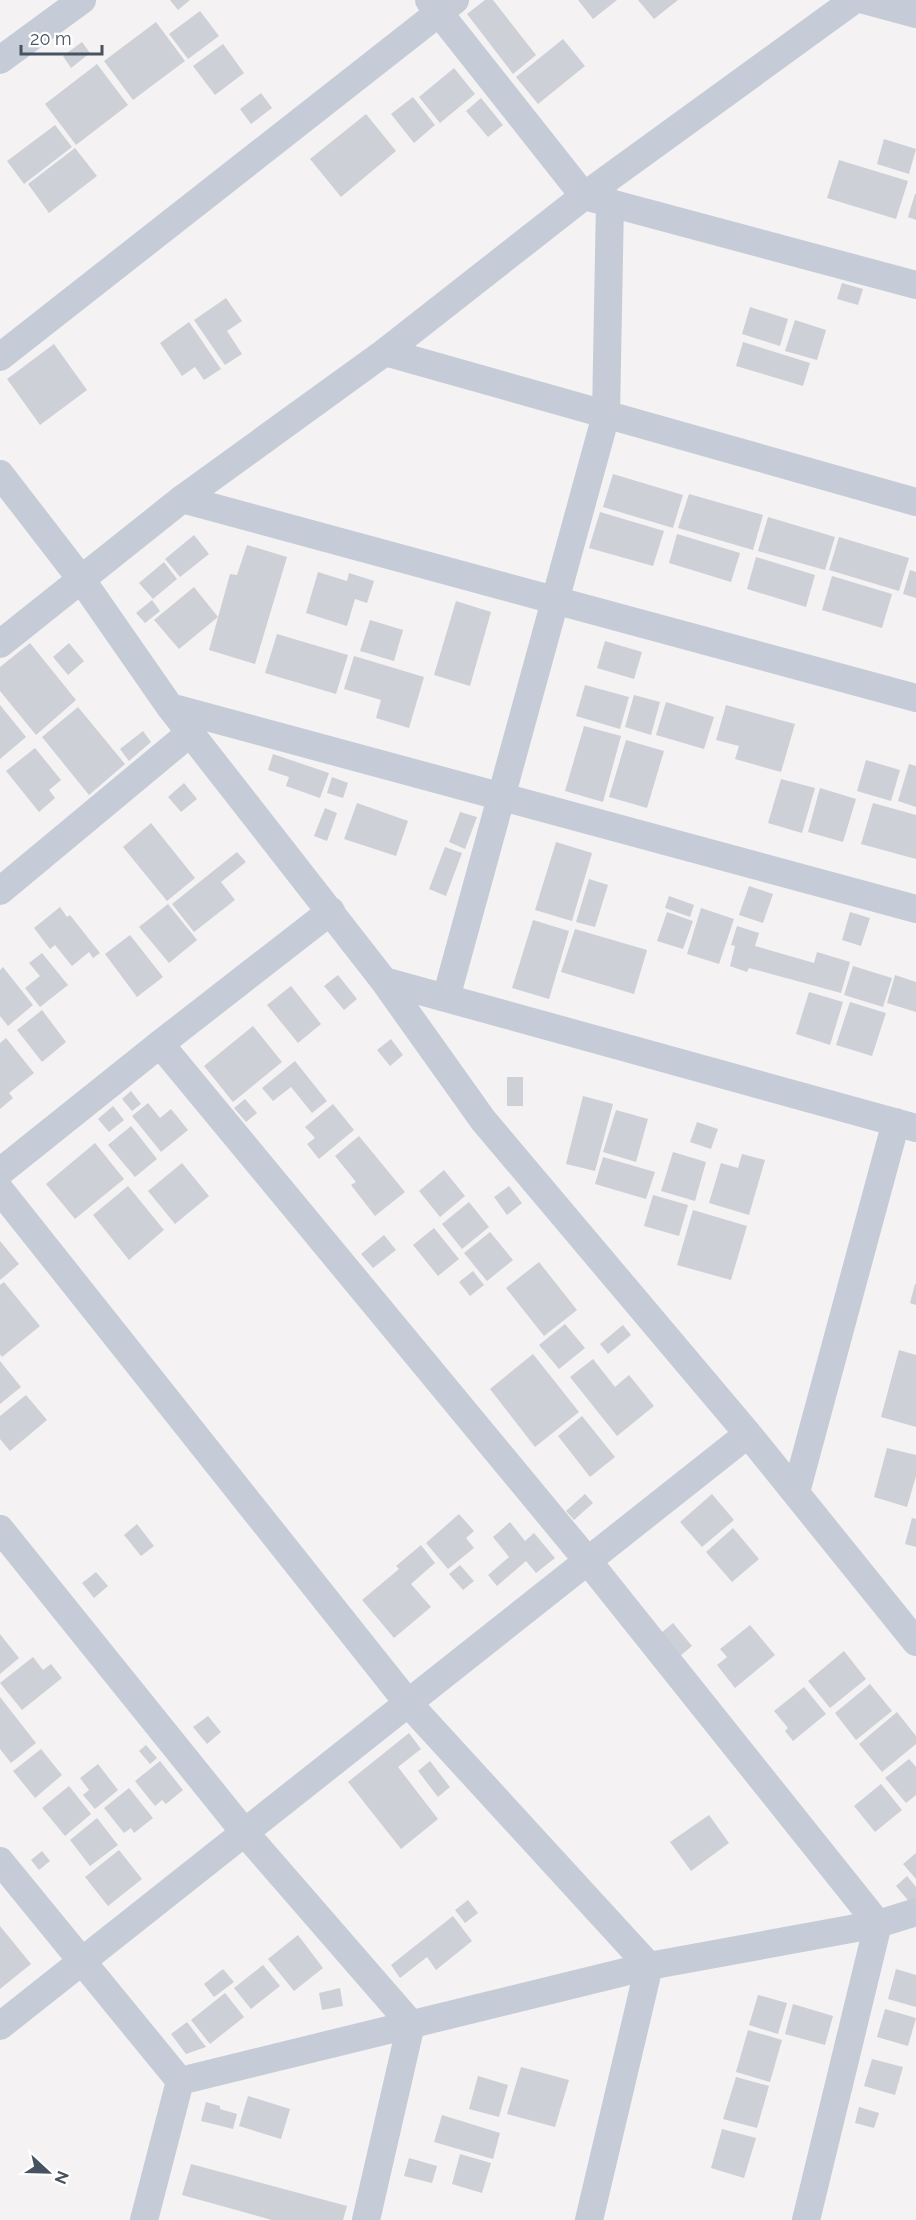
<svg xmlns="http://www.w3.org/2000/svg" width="916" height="2220" viewBox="0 0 916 2220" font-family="Raleway,sans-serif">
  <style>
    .building { fill: #ced0d7 }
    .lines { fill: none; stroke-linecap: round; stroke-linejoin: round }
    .minor { stroke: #c5ccd7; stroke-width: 28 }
  </style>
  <rect width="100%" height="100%" fill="#f4f2f2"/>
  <!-- building -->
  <path class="building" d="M170,0H190L178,10Z
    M485,0H493L536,55L513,74L467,14Z
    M578,0H617L593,19Z
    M638,0H678L654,19Z
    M200,11L219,36L188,59L169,34Z
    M156,22L185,61L133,100L104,61Z
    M563,39L585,66L538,104L516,77Z
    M82,42L90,53L71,68L63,56Z
    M223,44L244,73L215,95L193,66Z
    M97,64L128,105L76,145L45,104Z
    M454,68L475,94L440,123L419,97Z
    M261,93L272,108L251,124L240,109Z
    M413,97L435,125L414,143L391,114Z
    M481,98L503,125L488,137L466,111Z
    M366,114L396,151L341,197L310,159Z
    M55,125L72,147L24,184L7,161Z
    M884,139L916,149L909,174L877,164Z
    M75,148L97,176L49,213L28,184Z
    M839,160L908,181L896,219L827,198Z
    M915,194H916V220L908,217Z
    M842,283L863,289L858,305L837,299Z
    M226,298L242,321L227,331L242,354L225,365L194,320Z
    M750,307L788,319L780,346L742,334Z
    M795,320L826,330L817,360L785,351Z
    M189,322L221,369L204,380L195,367L182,376L160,343Z
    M743,342L810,363L803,386L736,366Z
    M54,344L87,390L40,425L7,379Z
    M613,474L683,495L673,528L603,507Z
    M689,494L763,515L753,550L678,528Z
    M600,512L664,531L653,566L589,548Z
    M768,517L835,537L825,570L758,551Z
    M677,534L740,553L731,582L669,563Z
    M194,535L209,554L180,577L165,559Z
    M839,537L909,558L899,591L829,570Z
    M247,545L287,557L255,664L209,650L230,574L237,575Z
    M756,557L815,575L806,607L747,589Z
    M164,562L177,579L153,599L139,583Z
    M910,570L916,572V598L903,594Z
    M318,572L347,581L349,573L374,581L367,603L355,599L347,626L306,613Z
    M832,576L892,594L882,628L822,610Z
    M194,587L218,617L179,649L154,620Z
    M152,600L160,611L145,623L136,613Z
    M456,601L491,612L470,686L434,675Z
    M370,620L403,630L394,661L360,651Z
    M277,634L348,655L336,694L265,673Z
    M605,641L642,652L634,679L597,668Z
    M30,643L76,700L36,735L0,691V667Z
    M69,643L84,661L68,675L53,657Z
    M354,656L424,677L409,728L376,718L381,700L344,689Z
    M585,685L629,697L620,729L576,716Z
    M634,695L660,702L651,735L625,727Z
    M666,702L714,717L704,749L656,735Z
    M0,705L26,737L0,759Z
    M726,705L795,724L781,772L735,759L739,746L716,740Z
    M78,707L125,764L89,795L42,737Z
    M584,726L621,736L603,802L565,791Z
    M143,731L151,742L129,761L120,749Z
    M626,740L664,751L647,808L609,797Z
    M35,748L61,780L49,790L55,798L39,812L6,771Z
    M273,754L329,773L320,798L286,786L289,777L268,770Z
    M866,760L900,770L891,801L857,791Z
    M909,764L916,766V807L898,801Z
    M332,777L348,783L343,798L327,793Z
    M781,779L815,788L802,833L768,823Z
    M184,783L197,799L181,812L168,797Z
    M820,788L856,799L843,842L808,832Z
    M357,803L408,821L396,856L344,839Z
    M873,803L916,815V859L861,844Z
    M325,808L337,813L327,841L314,836Z
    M460,812L477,817L465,849L449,842Z
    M151,823L195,878L167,901L123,847Z
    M556,842L592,853L572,921L535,910Z
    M445,847L462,853L446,896L429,889Z
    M237,852L246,862L221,882L235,900L194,932L172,904Z
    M589,879L608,885L595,927L576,922Z
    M749,886L773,894L763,923L739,915Z
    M669,896L694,905L690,917L665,908Z
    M168,904L197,940L169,963L139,927Z
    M60,907L67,917L70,915L100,953L93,958L89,952L72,966L55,945L50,949L34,928Z
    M701,908L734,919L719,964L687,954Z
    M667,912L693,921L683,949L657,941Z
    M850,912L870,918L861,946L842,940Z
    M533,920L569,931L549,999L512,988Z
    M737,926L759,933L755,946L814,963L817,952L850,962L841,993L749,968L747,972L730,966L735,946L731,945Z
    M575,929L647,950L634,994L561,972Z
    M130,935L163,977L137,997L105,954Z
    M42,953L68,985L40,1007L25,988L40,976L29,963Z
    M853,966L892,978L883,1007L844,995Z
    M3,967L33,1005L8,1026L0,1016V970Z
    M338,975L357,999L344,1010L324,986Z
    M895,975L916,982V1012L887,1003Z
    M291,986L321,1024L298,1043L267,1005Z
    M809,992L843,1002L830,1045L796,1034Z
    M850,1002L886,1013L872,1056L836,1045Z
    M42,1010L66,1042L42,1062L17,1030Z
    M253,1026L282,1062L233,1102L204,1066Z
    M6,1038L34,1073L9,1093L13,1098L0,1109V1043Z
    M391,1039L403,1055L390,1066L377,1050Z
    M295,1061L327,1101L312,1113L291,1087L273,1101L262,1088Z
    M507,1077H523V1106H507Z
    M131,1091L141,1104L132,1111L122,1099Z
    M583,1096L613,1104L595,1171L566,1164Z
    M245,1099L257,1113L246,1122L234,1108Z
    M148,1103L160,1118L171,1109L188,1130L161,1152L132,1116Z
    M333,1104L354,1130L319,1159L307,1144L315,1138L305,1127Z
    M113,1106L124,1120L109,1132L98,1119Z
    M616,1110L648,1119L636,1162L603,1152Z
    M697,1122L718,1129L711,1149L690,1142Z
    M131,1126L157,1159L135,1177L108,1145Z
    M359,1136L405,1192L375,1216L351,1185L356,1182L335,1156Z
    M95,1143L124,1179L75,1219L46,1184Z
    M673,1152L706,1162L695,1201L661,1191Z
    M742,1154L765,1160L749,1215L709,1203L721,1163L738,1168Z
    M603,1157L655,1172L646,1199L595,1184Z
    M182,1163L209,1196L175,1224L148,1191Z
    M444,1170L465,1196L440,1217L419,1191Z
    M128,1186L164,1230L129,1260L93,1215Z
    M509,1186L522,1203L507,1215L494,1197Z
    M653,1195L688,1205L679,1236L644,1226Z
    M469,1202L489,1227L462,1249L442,1224Z
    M693,1210L747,1226L731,1280L677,1265Z
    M434,1228L459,1259L438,1276L413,1245Z
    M490,1232L513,1260L487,1281L464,1253Z
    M384,1235L396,1250L373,1268L361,1254Z
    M0,1241L19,1264L0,1280Z
    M539,1262L577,1310L544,1336L506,1288Z
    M473,1271L484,1285L470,1296L459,1282Z
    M4,1282L40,1326L2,1357L0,1354V1285Z
    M915,1284H916V1305L910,1303Z
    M565,1324L585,1348L559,1369L539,1345Z
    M623,1325L631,1335L608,1354L600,1344Z
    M899,1350L916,1355V1427L881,1417Z
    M533,1354L579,1412L535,1447L490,1389Z
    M593,1359L615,1387L629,1375L654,1406L617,1436L570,1377Z
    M0,1361L21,1387L0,1404Z
    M26,1395L47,1420L10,1451L0,1439V1416Z
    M582,1416L615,1457L590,1477L558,1436Z
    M887,1448L916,1455V1476L907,1507L874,1497Z
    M585,1494L593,1503L574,1520L566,1511Z
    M712,1494L734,1520L702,1547L680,1522Z
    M459,1514L474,1531L466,1538L474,1548L448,1569L426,1543Z
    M912,1518L916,1519V1547L905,1544Z
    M510,1522L525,1541L534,1533L555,1558L536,1573L526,1561L497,1586L488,1575L509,1557L493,1537Z
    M137,1524L154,1546L141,1556L124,1535Z
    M733,1528L759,1559L732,1582L706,1552Z
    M421,1545L435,1563L411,1584L431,1607L394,1638L362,1600L399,1569L396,1566Z
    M460,1565L474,1581L463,1590L449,1574Z
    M96,1572L108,1586L94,1598L82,1583Z
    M673,1623L692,1646L680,1656L661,1633Z
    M750,1625L775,1655L735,1688L717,1665L727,1657L720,1649Z
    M0,1634L19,1658L0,1674Z
    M844,1651L866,1679L830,1708L808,1681Z
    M33,1657L43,1670L51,1664L62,1678L22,1710L0,1683Z
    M870,1684L892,1711L856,1740L835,1713Z
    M804,1687L826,1714L793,1741L785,1731L788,1728L774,1711Z
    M0,1697L36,1743L11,1763L0,1749Z
    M897,1712L916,1736V1744L882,1772L859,1744Z
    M208,1716L221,1732L207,1744L193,1727Z
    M409,1733L421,1749L398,1767L438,1819L401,1849L348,1782Z
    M146,1745L157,1758L150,1764L139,1751Z
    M41,1749L62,1775L35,1798L13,1771Z
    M909,1759L916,1767V1795L906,1803L885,1778Z
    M160,1761L183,1790L166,1804L162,1800L155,1806L135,1781Z
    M430,1761L450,1787L438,1797L418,1771Z
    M98,1764L118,1790L95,1809L83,1795L89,1790L80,1778Z
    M881,1784L902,1810L875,1832L854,1806Z
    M69,1786L91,1814L65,1836L42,1808Z
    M129,1788L153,1818L134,1833L131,1828L124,1833L104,1808Z
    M709,1815L729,1843L691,1871L670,1842Z
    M97,1818L118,1845L90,1866L70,1840Z
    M119,1850L142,1879L108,1906L85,1877Z
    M42,1851L50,1861L39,1870L31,1860Z
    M916,1853V1879L903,1864Z
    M907,1876L916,1887V1900L911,1904L896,1886Z
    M468,1900L478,1913L465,1923L455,1910Z
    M453,1916L472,1941L436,1970L427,1957L400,1978L391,1965Z
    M0,1926L31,1964L0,1989Z
    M298,1935L323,1968L294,1991L268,1959Z
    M263,1965L280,1986L251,2009L234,1988Z
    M223,1969L234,1982L214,1997L204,1984Z
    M896,1969L916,1975V2007L888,1999Z
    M340,1988L343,2006L322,2010L319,1993Z
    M225,1993L244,2017L210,2044L191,2020Z
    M758,1995L787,2003L778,2034L749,2025Z
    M793,2004L833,2016L825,2045L785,2034Z
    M885,2009L916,2018L908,2046L877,2037Z
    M187,2022L206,2047L186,2054L171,2034Z
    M748,2030L782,2040L770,2082L736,2072Z
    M872,2059L903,2067L895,2095L864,2086Z
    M521,2067L569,2080L555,2127L507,2114Z
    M478,2076L508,2085L499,2117L469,2109Z
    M736,2077L769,2086L757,2128L723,2119Z
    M248,2096L290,2109L281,2139L239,2126Z
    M206,2102L220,2106V2109L237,2114L233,2129L201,2121Z
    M859,2107L879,2113L874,2128L855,2123Z
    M442,2115L500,2133L493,2159L434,2142Z
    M722,2129L756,2138L744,2178L711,2168Z
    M460,2154L491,2163L482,2193L452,2184Z
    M409,2158L437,2166L432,2183L404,2176Z
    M191,2164L347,2206L343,2220H272L182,2195Z"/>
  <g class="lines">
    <!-- minor -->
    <path class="minor" d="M429,0L584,196L916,285
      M864,0L916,14
      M0,60L82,0
      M385,352L916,502
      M0,357L455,0
      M0,474L81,579L170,707L384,981L483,1120L748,1434L916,1642
      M182,499L916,698
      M0,644L182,499L385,352L584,196L854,0
      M170,707L916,909
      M0,891L190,733
      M384,981L916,1128
      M446,998L606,415L610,202
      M160,1044L587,1560L878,1924L806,2220
      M0,1172L160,1044L331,911
      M0,1190L408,1703L649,1966L589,2220
      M796,1492L896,1122
      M0,1529L245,1833L411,2024L366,2220
      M0,1861L180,2081
      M0,2026L748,1434
      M180,2081L649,1966L878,1924L916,1912
      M144,2220L180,2081"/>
  </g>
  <!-- north arrow -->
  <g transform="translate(48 2172) rotate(112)" stroke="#ffffff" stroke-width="4.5" paint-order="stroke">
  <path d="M0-4.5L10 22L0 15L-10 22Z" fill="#485361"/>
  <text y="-9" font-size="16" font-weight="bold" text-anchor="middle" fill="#485361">N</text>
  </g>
  <!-- scale -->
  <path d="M21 45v9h81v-9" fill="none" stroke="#485361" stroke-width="3"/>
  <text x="30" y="45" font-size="18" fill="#485361" stroke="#ffffff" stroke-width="4.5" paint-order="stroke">20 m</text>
</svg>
